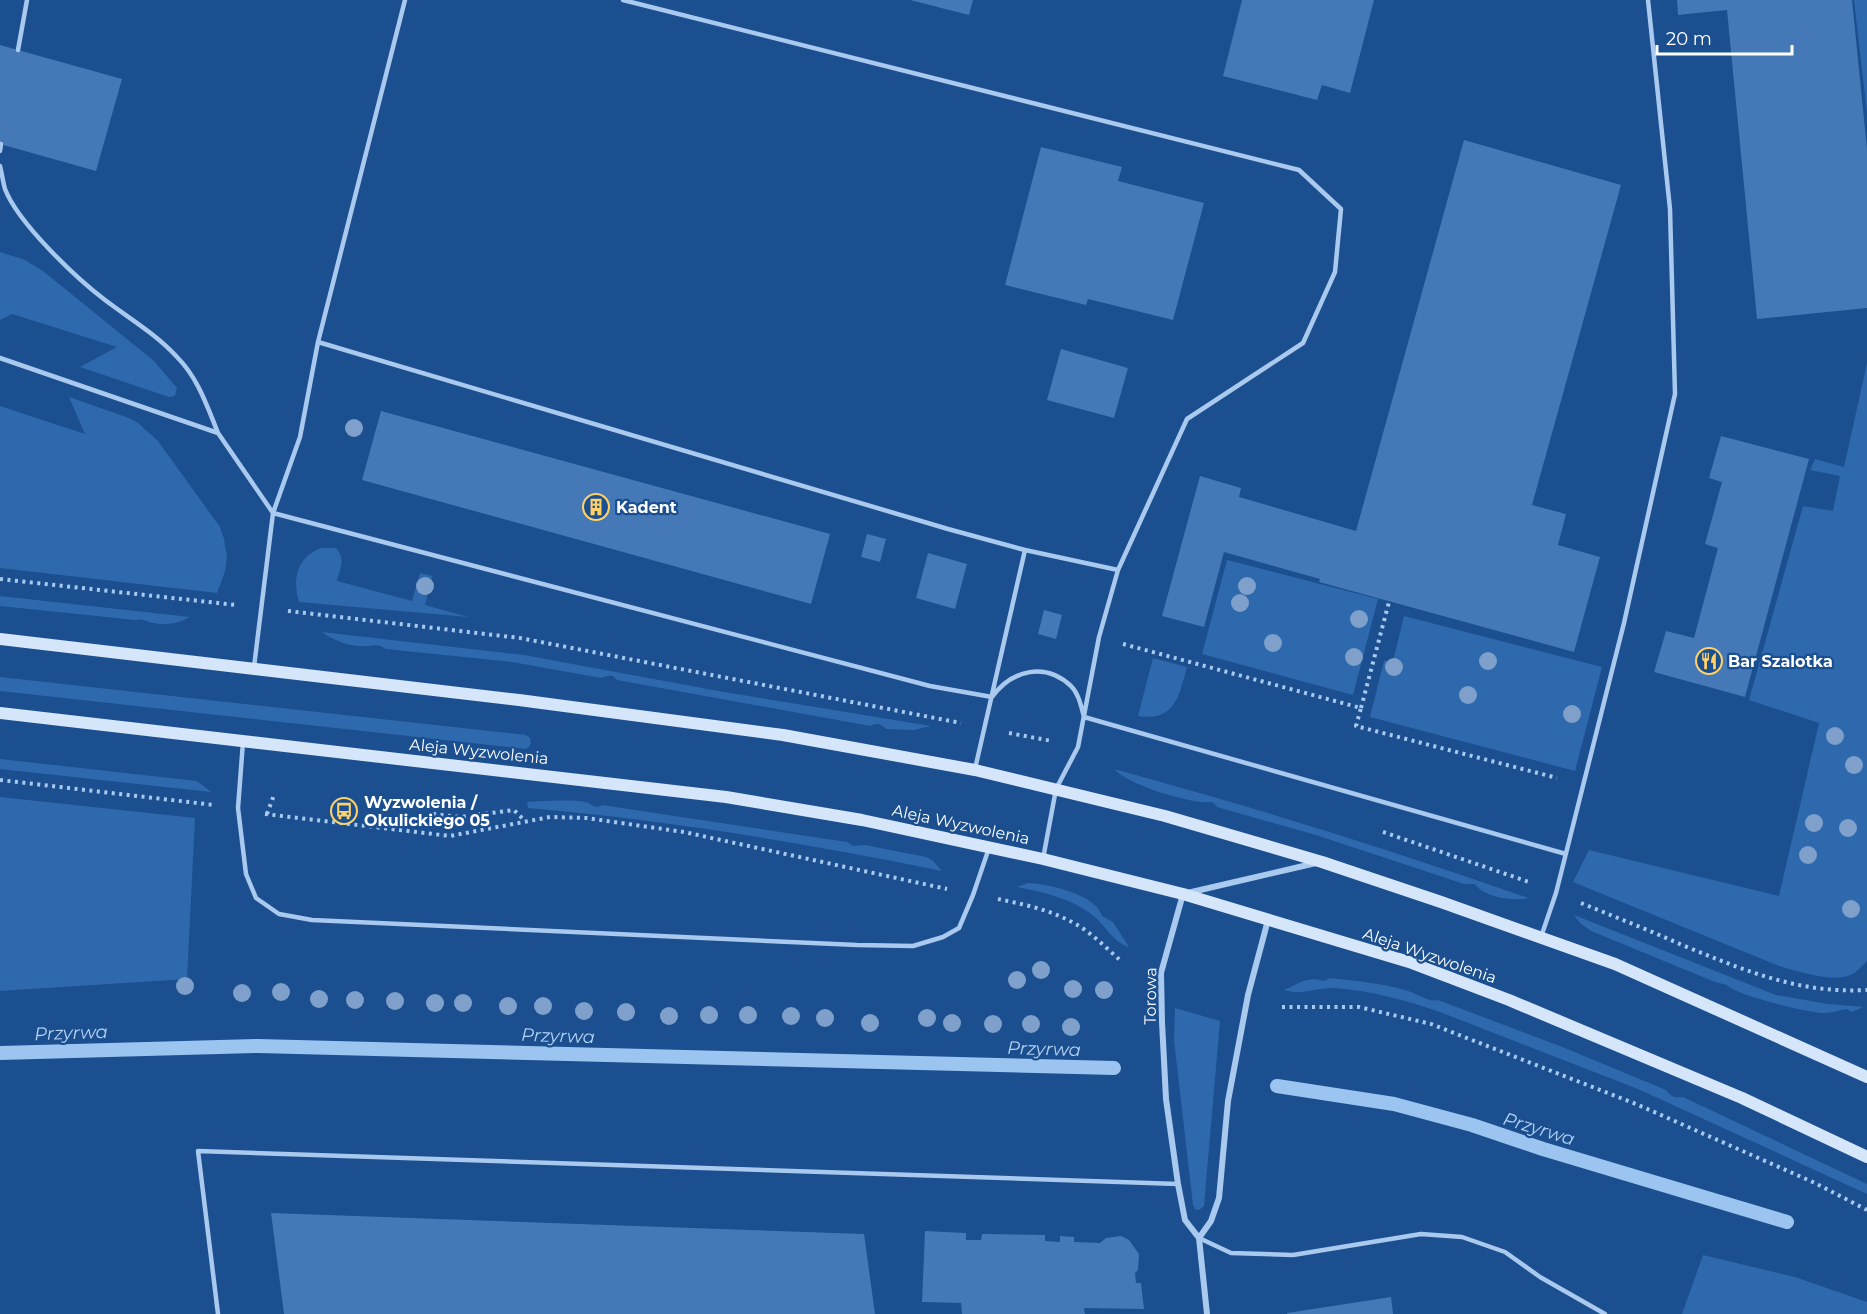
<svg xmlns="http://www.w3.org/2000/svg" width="1867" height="1314" viewBox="0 0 1867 1314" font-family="Montserrat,sans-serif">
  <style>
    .green { fill: #2e69ad }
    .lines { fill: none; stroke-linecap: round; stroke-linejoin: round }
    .stream { stroke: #9cc4f0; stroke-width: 14 }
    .building { fill: #4478b7 }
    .path { stroke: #a9c9ee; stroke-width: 4; stroke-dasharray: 3 4.5; stroke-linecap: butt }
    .lane { stroke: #a9c9ee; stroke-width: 4.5 }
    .street { stroke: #a9c9ee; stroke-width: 6 }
    .secondary { stroke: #d6e6fa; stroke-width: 12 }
    .tree { fill: #7ea0ca }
    .labels { text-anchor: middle; stroke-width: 4.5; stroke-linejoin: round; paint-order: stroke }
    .poi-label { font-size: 16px; font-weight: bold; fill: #fff; stroke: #1b4f8f; text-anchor: start }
    .street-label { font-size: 16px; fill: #fff; stroke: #1b4f8f }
    .water-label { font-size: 18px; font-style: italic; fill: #b5d3f5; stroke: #1b4f8f }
  </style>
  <rect width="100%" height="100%" fill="#1b4f8f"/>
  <!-- green -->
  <path class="green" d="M1854,0H1867V113Z
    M0,252L25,260L43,271L154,361L177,388L175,396L169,397L80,367L117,347L12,314L0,320Z
    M1867,363V961C1862,966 1855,974 1848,976C1830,982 1797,971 1779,966L1573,882L1589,850L1779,896L1819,723L1749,700L1803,506L1833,511L1840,476L1810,470L1815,459L1844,467Z
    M69,397L129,418L138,423L158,441L220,527L224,539L227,557L225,572L217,593L0,568V406L85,434Z
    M321,548H336C346,559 340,568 337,581L412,601L420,573L432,576L425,605L468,617L299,602C292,579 297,557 321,548Z
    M1227,560L1378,599L1353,695L1202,654Z
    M0,596L190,617C180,623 166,626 154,623C146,622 144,618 135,620L0,606Z
    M1404,616L1602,667L1575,771L1370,717L1384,661H1393Z
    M322,632L524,655L724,692L931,726L914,730L886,729C881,723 876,723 870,726L617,680L613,676H607L601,678L512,662L386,649C378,644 376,645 368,646C353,648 334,641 322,632Z
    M1153,658L1187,667C1179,696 1175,722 1138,716Z
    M0,677L526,735L530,738L531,743L528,748L525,749L0,691Z
    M0,759L197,781L211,792L0,769Z
    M1114,769C1254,807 1391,850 1528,898C1514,902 1483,897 1475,884H1464L1319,836L1217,807L1214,803C1209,801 1205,803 1200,802C1176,798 1131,786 1114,769Z
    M0,797L195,818L187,979L0,991Z
    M542,801C554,801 578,799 588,803C595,806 595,809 602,805L847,842L853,846L865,845L926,857L933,861L942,871C805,843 667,820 528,808L527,802Z
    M1028,883C1048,884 1096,894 1102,916L1113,922L1129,947C1112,942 1105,924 1091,914C1070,898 1043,892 1017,887Z
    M1574,915L1776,995L1828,1004L1863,1007L1852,1012L1847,1009C1839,1010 1833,1013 1824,1013C1809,1013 1734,995 1727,985L1715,982L1591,931L1580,923Z
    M1329,978C1356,981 1383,983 1408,991C1418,994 1430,1003 1438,1000L1565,1048L1666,1090C1671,1097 1675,1098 1683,1097L1867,1184V1194L1638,1089L1440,1012C1405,1000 1372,991 1335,988C1318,987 1301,996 1284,990L1303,981L1314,979L1325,981Z
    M1175,1008L1220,1021L1204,1206L1199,1210L1195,1209L1193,1205L1174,1040Z
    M1703,1255L1795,1277L1867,1302V1314H1682Z"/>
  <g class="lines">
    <!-- stream -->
    <path class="stream" d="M0,1053L258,1046L1114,1068
      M1277,1086L1394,1104L1472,1125L1543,1149L1787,1222"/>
  </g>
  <!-- building -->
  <path class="building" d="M910,0H973L969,15Z
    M1242,0H1374L1350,93L1322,85L1317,100L1223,76Z
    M1677,0H1852L1867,149V308L1757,319L1727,10L1678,15Z
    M0,45L122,79L96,171L0,144Z
    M1464,140L1621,185L1532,505L1566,514L1558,545L1600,557L1574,652L1319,582L1320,579L1224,552L1204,627L1162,616L1200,476L1241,488L1239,497L1356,531Z
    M1041,147L1122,167L1118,181L1204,203L1173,320L1088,299L1086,305L1005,285Z
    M1061,349L1128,368L1114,418L1047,400Z
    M381,411L830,534L811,604L362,480Z
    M1721,436L1809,459L1745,697L1654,672L1666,631L1694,638L1718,548L1705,544L1722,482L1709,478Z
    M867,534L886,539L880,562L861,557Z
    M928,553L967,564L955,609L916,598Z
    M1044,610L1062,615L1056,639L1038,634Z
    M271,1213L864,1234L875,1314H284Z
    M925,1231L966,1233V1240H981L982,1234L1045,1235V1241L1060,1242V1236L1074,1237V1242L1100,1243L1106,1238L1121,1236L1129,1240L1139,1254L1138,1270L1135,1273L1136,1283H1141L1144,1309L1084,1308L1085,1314H962L961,1303L922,1302Z
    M1391,1297L1393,1314H1287V1313Z"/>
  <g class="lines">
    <!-- path -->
    <path class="path" d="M0,579L236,605
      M288,611L520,638L961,723
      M1123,644L1361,708L1356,726L1557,778
      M1361,708L1389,602
      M1009,733L1052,741
      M0,780L214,805
      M265,814L450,836L550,817L586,818L684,832L947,889
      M267,814L274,795
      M433,814L460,817L514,810L525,821
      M1383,832L1532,883
      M998,899C1022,904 1047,909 1070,921C1089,930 1105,947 1121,961
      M1581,903C1615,917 1649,930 1682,945C1744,970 1798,994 1867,990
      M1282,1007H1359L1431,1024L1636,1104L1815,1183L1867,1210"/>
    <!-- lane -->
    <path class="lane" d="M623,0L1299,170L1341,209L1335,272L1303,343L1187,419L1118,570L1099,637L1078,747L1056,789L1043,859
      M18,50L27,0
      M0,151L1,144
      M0,166C2,174 3,182 5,189C18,223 76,278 105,300C130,319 156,334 177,357C198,378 207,406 218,433L0,358
      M318,342L405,0
      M218,433L273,513L930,686L992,697C1011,671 1044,661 1071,686C1079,694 1081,706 1084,717L1566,854
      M254,667L273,513L300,437L318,342L948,529L1025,550L1118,570
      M243,742L238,808L246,874L256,898L279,914L312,920L857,945L913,946L943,937L959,928L973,895L989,848
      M975,769L1025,550
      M1541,937L1556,893L1624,623L1675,394L1670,209L1648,0
      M1199,1238L1231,1253L1293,1255L1421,1234L1462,1237L1505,1252L1540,1277L1605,1314
      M218,1314L198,1151L1178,1184"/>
    <!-- street -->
    <path class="street" d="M1199,1238L1211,1221L1219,1198L1228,1101L1248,995L1268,920
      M1207,1314L1199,1238L1185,1220L1178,1184L1166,1099L1162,1022L1161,973L1183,894L1316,863"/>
    <!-- secondary -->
    <path class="secondary" d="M0,639L519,700L783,735L975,770L1165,816L1322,862L1441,902L1615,964L1867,1077
      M0,713L726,797L862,820L1043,859L1183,894L1409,962L1509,1000L1742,1098L1867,1157"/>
  </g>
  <!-- trees -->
  <g class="tree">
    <circle cx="354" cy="428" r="9"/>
    <circle cx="425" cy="586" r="9"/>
    <circle cx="1247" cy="586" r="9"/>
    <circle cx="1240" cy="603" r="9"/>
    <circle cx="1359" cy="619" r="9"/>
    <circle cx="1273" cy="643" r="9"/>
    <circle cx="1354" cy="657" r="9"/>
    <circle cx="1488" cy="661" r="9"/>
    <circle cx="1394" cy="667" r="9"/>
    <circle cx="1468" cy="695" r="9"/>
    <circle cx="1572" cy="714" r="9"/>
    <circle cx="1835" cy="736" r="9"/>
    <circle cx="1854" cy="765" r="9"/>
    <circle cx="1814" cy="823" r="9"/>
    <circle cx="1848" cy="828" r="9"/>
    <circle cx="1808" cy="855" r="9"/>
    <circle cx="1851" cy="909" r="9"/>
    <circle cx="1041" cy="970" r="9"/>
    <circle cx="1017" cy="980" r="9"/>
    <circle cx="185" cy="986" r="9"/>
    <circle cx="1073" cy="989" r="9"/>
    <circle cx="1104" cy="990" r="9"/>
    <circle cx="281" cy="992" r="9"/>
    <circle cx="242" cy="993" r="9"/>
    <circle cx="319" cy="999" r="9"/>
    <circle cx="355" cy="1000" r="9"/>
    <circle cx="395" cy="1001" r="9"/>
    <circle cx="435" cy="1003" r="9"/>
    <circle cx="463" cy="1003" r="9"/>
    <circle cx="508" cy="1006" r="9"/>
    <circle cx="543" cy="1006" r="9"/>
    <circle cx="584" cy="1011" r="9"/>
    <circle cx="626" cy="1012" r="9"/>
    <circle cx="709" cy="1015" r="9"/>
    <circle cx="748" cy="1015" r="9"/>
    <circle cx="669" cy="1016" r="9"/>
    <circle cx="791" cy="1016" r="9"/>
    <circle cx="825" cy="1018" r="9"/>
    <circle cx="927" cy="1018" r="9"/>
    <circle cx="870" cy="1023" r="9"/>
    <circle cx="952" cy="1023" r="9"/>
    <circle cx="993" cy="1024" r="9"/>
    <circle cx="1031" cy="1024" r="9"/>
    <circle cx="1071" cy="1027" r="9"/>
  </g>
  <!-- icons -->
  <defs>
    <symbol id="building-ring" viewBox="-11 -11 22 22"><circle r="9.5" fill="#1b4f8f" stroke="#ffd166" stroke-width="1.5"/><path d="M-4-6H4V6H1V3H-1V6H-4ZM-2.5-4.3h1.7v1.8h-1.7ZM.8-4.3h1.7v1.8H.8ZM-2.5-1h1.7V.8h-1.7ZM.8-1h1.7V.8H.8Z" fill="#ffd166"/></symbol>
    <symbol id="restaurant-ring" viewBox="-11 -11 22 22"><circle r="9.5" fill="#1b4f8f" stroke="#ffd166" stroke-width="1.5"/><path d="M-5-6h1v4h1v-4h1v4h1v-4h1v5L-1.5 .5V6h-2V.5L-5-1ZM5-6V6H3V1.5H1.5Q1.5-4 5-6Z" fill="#ffd166"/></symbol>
    <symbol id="bus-ring" viewBox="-11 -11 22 22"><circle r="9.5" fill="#1b4f8f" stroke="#ffd166" stroke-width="1.5"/><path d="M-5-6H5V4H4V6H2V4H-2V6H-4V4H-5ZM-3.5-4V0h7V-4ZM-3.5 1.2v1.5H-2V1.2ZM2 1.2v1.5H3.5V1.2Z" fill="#ffd166"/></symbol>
  </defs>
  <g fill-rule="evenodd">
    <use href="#building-ring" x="581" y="492" width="30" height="30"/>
    <use href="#restaurant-ring" x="1694" y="646" width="30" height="30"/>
    <use href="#bus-ring" x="329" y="796" width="30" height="30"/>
  </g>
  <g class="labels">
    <!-- poi labels -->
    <g class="poi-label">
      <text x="616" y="513">Kadent</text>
      <text x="1728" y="667">Bar Szalotka</text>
      <text x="364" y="808">Wyzwolenia /<tspan x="364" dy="18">Okulickiego 05</tspan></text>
    </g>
    <!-- street labels -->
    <g class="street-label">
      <text transform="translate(479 751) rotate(6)" y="6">Aleja Wyzwolenia</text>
      <text transform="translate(961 824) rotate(12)" y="6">Aleja Wyzwolenia</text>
      <text transform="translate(1430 955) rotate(19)" y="6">Aleja Wyzwolenia</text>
      <text transform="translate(1150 996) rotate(-89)" y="6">Torowa</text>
    </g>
    <!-- water labels -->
    <g class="water-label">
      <text transform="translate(71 1033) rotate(-2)" y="6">Przyrwa</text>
      <text transform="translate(558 1036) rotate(2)" y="6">Przyrwa</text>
      <text transform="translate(1044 1049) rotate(2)" y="6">Przyrwa</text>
      <text transform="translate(1539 1129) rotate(17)" y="6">Przyrwa</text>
    </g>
  </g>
  <!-- scale -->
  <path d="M1657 45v9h135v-9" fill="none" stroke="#ffffff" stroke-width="3"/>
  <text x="1666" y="45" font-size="18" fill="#ffffff" stroke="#1b4f8f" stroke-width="4.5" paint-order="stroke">20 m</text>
</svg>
